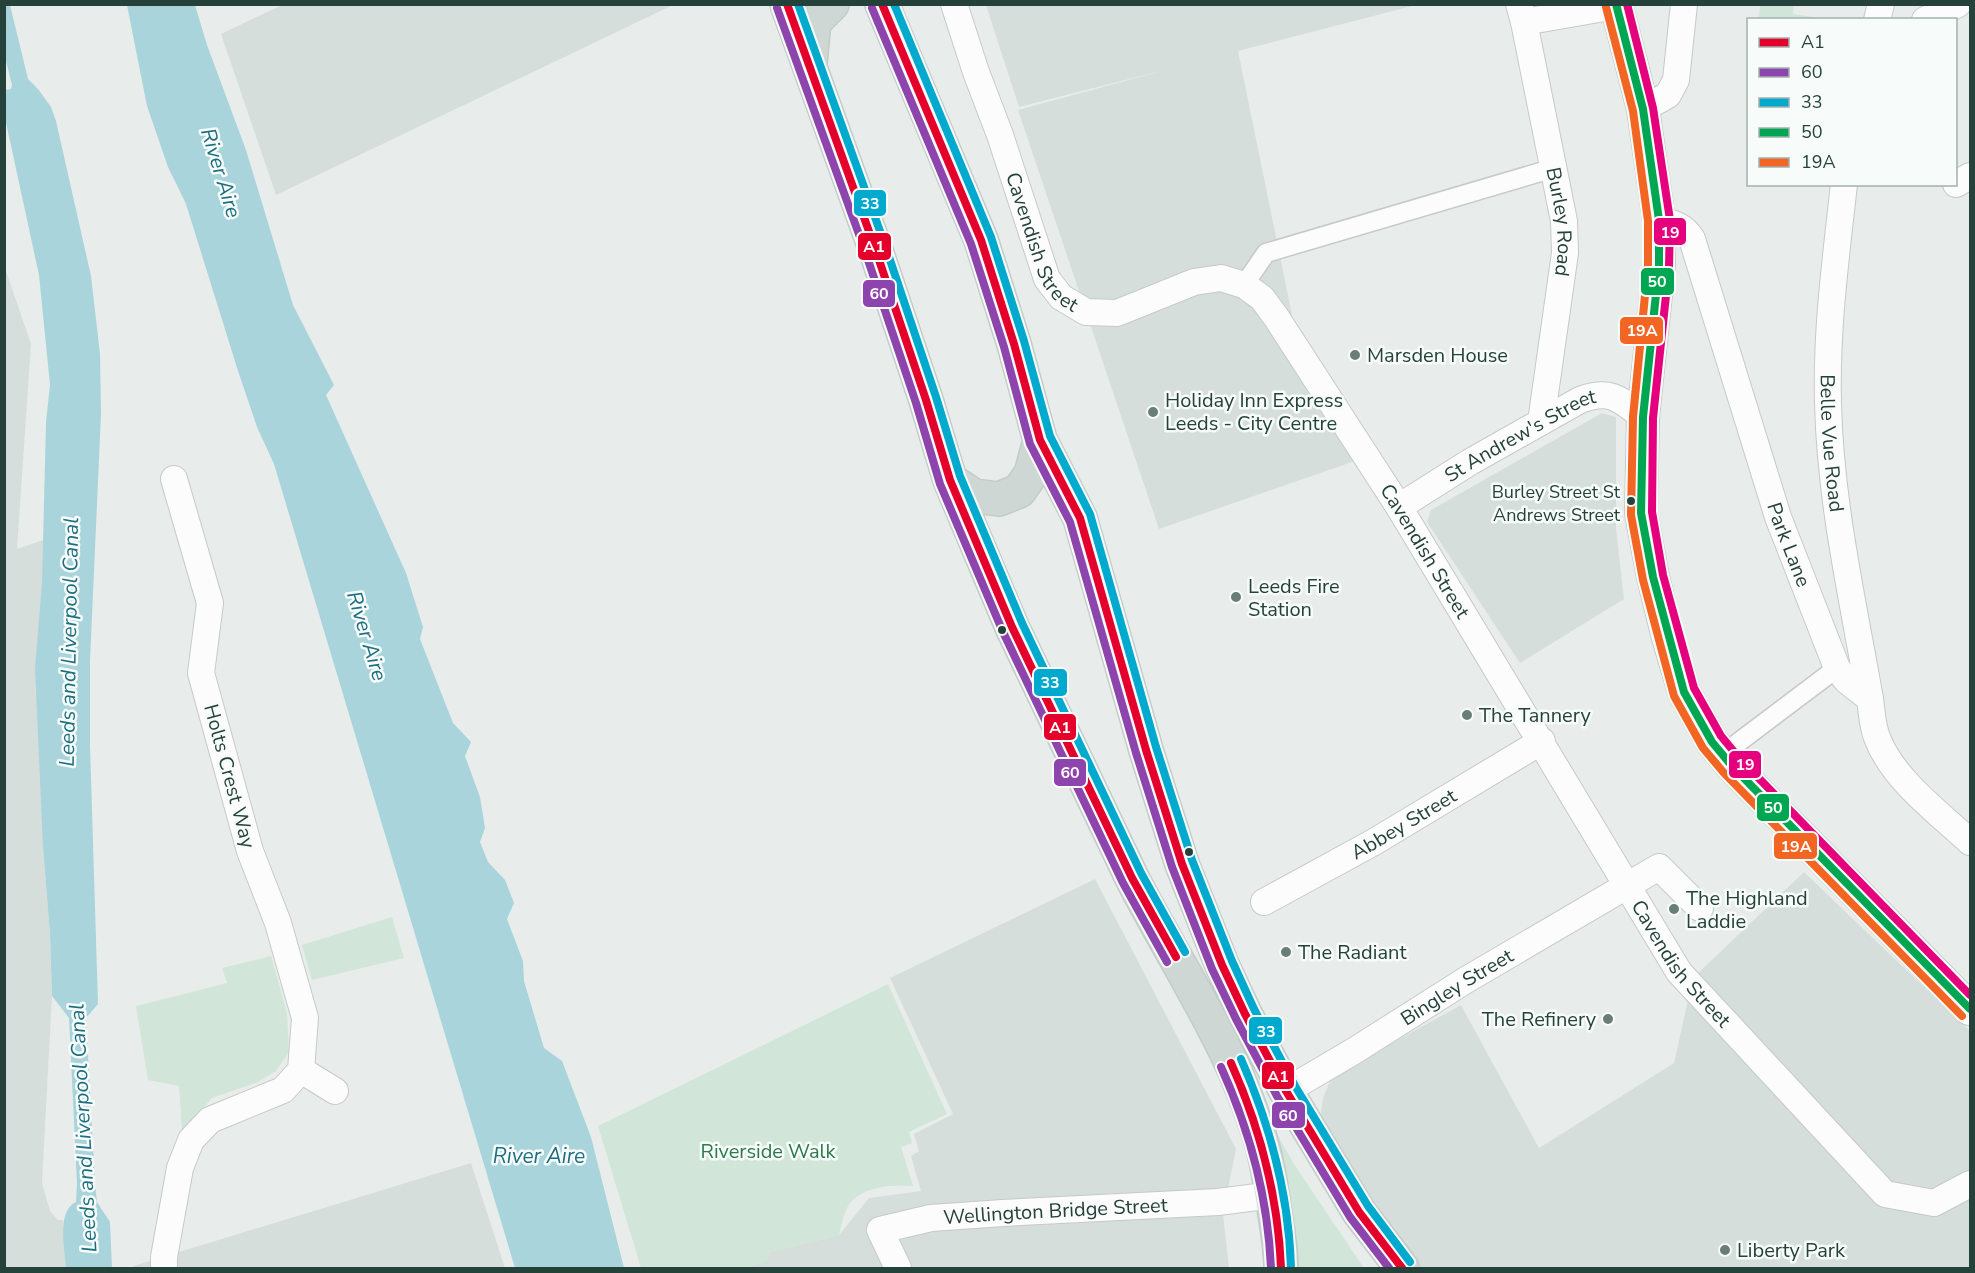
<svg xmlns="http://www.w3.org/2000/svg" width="1975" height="1273" viewBox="0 0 1975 1273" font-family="'Nunito Sans',sans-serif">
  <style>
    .built { fill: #d6dedb }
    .green { fill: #d1e6d8 }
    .water { fill: #a9d4db }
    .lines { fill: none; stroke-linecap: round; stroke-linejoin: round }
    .pedestrian-casing { stroke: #c5cac8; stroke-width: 21 }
    .minor-casing { stroke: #c5cac8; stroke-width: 28 }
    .tertiary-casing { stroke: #c5cac8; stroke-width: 34 }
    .primary-casing { stroke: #c3ccc9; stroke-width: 36 }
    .pedestrian { stroke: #fcfcfc; stroke-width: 18 }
    .minor { stroke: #fcfcfc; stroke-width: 26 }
    .tertiary { stroke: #fcfcfc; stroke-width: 32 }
    .primary { stroke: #cfd7d5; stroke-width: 33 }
    .bus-1-casing { stroke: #f7fbf9; stroke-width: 12 }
    .bus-2-casing { stroke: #f7fbf9; stroke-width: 12 }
    .bus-3-casing { stroke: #f7fbf9; stroke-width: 12 }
    .bus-4-casing { stroke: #f7fbf9; stroke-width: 12 }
    .bus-5-casing { stroke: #f7fbf9; stroke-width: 12 }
    .bus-6-casing { stroke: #f7fbf9; stroke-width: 12 }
    .bus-1 { stroke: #e4002b; stroke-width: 8 }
    .bus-2 { stroke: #8e44ad; stroke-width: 8 }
    .bus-3 { stroke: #00a9ce; stroke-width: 8 }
    .bus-4 { stroke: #00a651; stroke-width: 8 }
    .bus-5 { stroke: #f26522; stroke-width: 8 }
    .bus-6 { stroke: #e5007d; stroke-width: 8 }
    .poi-dot { fill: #697e78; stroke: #f7fbf9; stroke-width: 2 }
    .bus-dot { fill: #24423a; stroke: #f7fbf9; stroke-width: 2 }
    .labels { text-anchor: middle; stroke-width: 5; stroke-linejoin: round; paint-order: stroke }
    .bus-label { font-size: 18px; fill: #24423a; stroke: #f7fbf9; text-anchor: end }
    .street-label { font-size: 20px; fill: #24423a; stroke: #f7fbf9 }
    .poi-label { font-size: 20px; fill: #24423a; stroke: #f7fbf9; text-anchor: start }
    .park-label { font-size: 20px; fill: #2d7a4b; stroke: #f7fbf9 }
    .water-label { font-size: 21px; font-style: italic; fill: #1c6f80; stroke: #f7fbf9 }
    .line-badge { stroke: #f7fbf9; stroke-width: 2 }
    .badge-label { font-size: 16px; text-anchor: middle; font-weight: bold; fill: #fff }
  </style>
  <rect width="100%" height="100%" fill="#e8edeb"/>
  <!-- built -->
  <path class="built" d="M284,4H673V5L276,195L221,34Z
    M986,5H1416L1238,51L1293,320L1375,454L1159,529L1018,110L1169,69L1019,107Z
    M4,265L31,344L17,549L43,540V847L50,934L52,996L42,1183L50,1211L58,1220H63L66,1268H5Z
    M1602,413L1616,417V528L1624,599L1520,663L1427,522L1431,510Z
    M1804,872L1970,1031V1268H1416L1318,1132L1323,1098L1332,1076L1461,1005L1539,1148L1674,1063L1693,978Z
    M1095,879L1236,1149L1223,1213L1229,1268H743L766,1261L770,1252L839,1235L869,1198L921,1191L911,1156L919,1151L914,1134L953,1114L890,978Z
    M471,1163L505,1268H134L133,1266Z"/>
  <!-- green -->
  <path class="green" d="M1760,4L1794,5L1793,14L1827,19H1759Z
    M392,917L404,958L312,980L302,945Z
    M271,956L287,1013L289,1052L276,1071L258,1082L212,1098L182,1132L179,1086L148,1080L136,1006L227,983L222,968Z
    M888,984L947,1114L909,1132L912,1143L901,1147L913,1186C893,1185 869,1185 853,1200C844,1208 842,1224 839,1235L770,1252L767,1261L743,1268H641L598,1126Z
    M1257,1099L1294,1164L1364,1268H1285Z"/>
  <!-- water -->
  <path class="water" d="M5,4L10,5L28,79L38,89L51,107L56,121L91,276L100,354L101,414L90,661V745L98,1004L86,1018L95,1183L97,1202L110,1222L112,1268H66C65,1250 56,1211 76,1202L77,1184L69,1018L52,996L50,934L43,847L35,668L42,583L46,422L50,385L39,275L5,118V90L11,89L12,85L5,57Z
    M127,5H195L207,45L246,150L293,305L334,385L326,395L406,573L423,627L420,639L453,723L471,742L465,756L480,797L485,828L480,842L488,862L505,880L514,903L507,919L523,961L524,981L544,1048L562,1061L591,1137L624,1268H515L274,464L257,427L238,371L186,204L168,167L147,106Z"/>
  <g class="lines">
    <defs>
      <path id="pedestrian" d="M1244,285L1266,253L1554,168
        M1723,754L1837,668"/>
      <g id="minor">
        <path id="s1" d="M954,4L976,72L1000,135L1047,279L1061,297L1086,312L1117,313L1194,282L1221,278L1244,285L1262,298L1276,317L1399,507L1679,972L1885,1194L1934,1203L1970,1184"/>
        <path id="s2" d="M1519,4L1524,22L1564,221L1565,253L1541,422"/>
        <path d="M1877,20L1881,4"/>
        <path d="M1925,20L1958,4"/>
        <path d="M1524,22L1616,6"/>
        <path d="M1643,109L1668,95L1676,80L1684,4"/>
        <path id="s3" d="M1844,184C1836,257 1826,329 1828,402C1830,502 1853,601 1870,699"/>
        <path d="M1956,184L1970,176"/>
        <path id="s4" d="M1659,220C1674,223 1684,226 1692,239L1778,517L1837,668L1846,680L1870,699C1872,712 1872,727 1878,740C1894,780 1939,813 1970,842"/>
        <path id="s5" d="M1399,507L1470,462L1580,400C1610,389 1619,398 1643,417"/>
        <path id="s6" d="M1264,902L1374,842L1542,741"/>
        <path d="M301,1070L335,1091"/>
        <path id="s7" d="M1286,1091L1354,1051L1466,980L1659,867L1700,908"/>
        <path d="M164,1268V1257L180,1168L191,1140L210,1120L283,1090L301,1070L305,1018L278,923L250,851L201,673L210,603L174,479"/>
        <path id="s8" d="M898,1268L880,1230L931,1218L1003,1213L1218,1202L1273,1195"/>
      </g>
      <path id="tertiary" d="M1616,4L1643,109L1659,220V266L1643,417L1641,513L1653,577L1667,634L1684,692L1712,742L1732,766L1970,1009"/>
      <path id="primary" d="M787,4L875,248L926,400L950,480L1012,627L1132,878C1178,968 1238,1053 1264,1152C1269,1172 1272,1193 1275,1214C1278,1232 1281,1250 1281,1268
        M882,4L981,240L1014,344L1040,440L1080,518L1146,750L1182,864L1222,965L1245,1014L1286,1091L1359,1212L1402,1268
        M810,63L814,22L832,4
        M950,480L974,496L999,499L1019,491L1031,474L1040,440"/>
    </defs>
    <!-- pedestrian casing -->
    <use href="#pedestrian" class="pedestrian-casing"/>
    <!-- minor casing -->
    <use href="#minor" class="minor-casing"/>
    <!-- tertiary casing -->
    <use href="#tertiary" class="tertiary-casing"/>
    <!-- primary casing -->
    <use href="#primary" class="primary-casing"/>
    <!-- pedestrian -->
    <use href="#pedestrian" class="pedestrian"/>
    <!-- minor -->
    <use href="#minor" class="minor"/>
    <!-- tertiary -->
    <use href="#tertiary" class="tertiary"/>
    <!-- primary -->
    <use href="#primary" class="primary"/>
    <defs>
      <path id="bus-1" d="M787,4L875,248L926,400L950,480L1012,627L1132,878L1176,957
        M882,4L981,240L1014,344L1040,440L1080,518L1146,750L1182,864L1222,965L1245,1014L1286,1091L1359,1212L1402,1268
        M1231,1063C1260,1128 1278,1196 1281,1268"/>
      <path id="bus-2" d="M777,8L865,251L916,403L940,484L1003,632L1123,883L1167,962
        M872,8L971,244L1004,347L1030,444L1070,522L1136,753L1172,867L1212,969L1236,1019L1277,1096L1350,1217L1389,1268
        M1221,1067C1250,1131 1268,1198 1271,1268"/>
      <path id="bus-3" d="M798,4L885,245L936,397L960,476L1022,623L1141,873L1185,952
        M894,4L991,237L1024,341L1050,436L1090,514L1156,747L1192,860L1232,961L1254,1009L1295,1086L1368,1206L1410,1262
        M1241,1059C1270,1125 1289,1195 1291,1268"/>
      <path id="bus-4" d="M1616,4L1643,109L1659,220V266L1643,417L1641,513L1653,577L1684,692L1712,742L1732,766L1970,1009"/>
      <path id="bus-5" d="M1606,7L1633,111L1648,221V265L1633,417L1631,515L1643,580L1674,696L1703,748L1724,773L1962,1016"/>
      <path id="bus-6" d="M1627,4L1653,108L1670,220L1669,267L1653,418L1652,512L1663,575L1694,688L1721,736L1740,759L1970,995"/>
    </defs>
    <!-- bus-1 casing -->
    <use href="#bus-1" class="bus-1-casing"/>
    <!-- bus-2 casing -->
    <use href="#bus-2" class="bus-2-casing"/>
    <!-- bus-3 casing -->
    <use href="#bus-3" class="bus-3-casing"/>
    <!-- bus-4 casing -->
    <use href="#bus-4" class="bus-4-casing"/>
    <!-- bus-5 casing -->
    <use href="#bus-5" class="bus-5-casing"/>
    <!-- bus-6 casing -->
    <use href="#bus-6" class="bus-6-casing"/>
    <!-- bus-1 -->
    <use href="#bus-1" class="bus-1"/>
    <!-- bus-2 -->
    <use href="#bus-2" class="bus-2"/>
    <!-- bus-3 -->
    <use href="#bus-3" class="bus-3"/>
    <!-- bus-4 -->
    <use href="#bus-4" class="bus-4"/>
    <!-- bus-5 -->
    <use href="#bus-5" class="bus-5"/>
    <!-- bus-6 -->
    <use href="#bus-6" class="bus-6"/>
  </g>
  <!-- markers -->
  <g class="poi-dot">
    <circle cx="1355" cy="355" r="6"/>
    <circle cx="1153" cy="412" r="6"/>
    <circle cx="1236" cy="597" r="6"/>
    <circle cx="1467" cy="715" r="6"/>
    <circle cx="1674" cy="909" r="6"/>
    <circle cx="1286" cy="952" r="6"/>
    <circle cx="1608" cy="1019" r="6"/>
    <circle cx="1725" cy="1250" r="6"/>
  </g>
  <g class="bus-dot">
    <circle cx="1631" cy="501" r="5"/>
    <circle cx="1002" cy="630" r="5"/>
    <circle cx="1189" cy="852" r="5"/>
  </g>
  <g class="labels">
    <!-- bus labels -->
    <g class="bus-label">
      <text x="1620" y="498">Burley Street St<tspan x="1620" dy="23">Andrews Street</tspan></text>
    </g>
    <!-- street labels -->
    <g class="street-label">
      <text dy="7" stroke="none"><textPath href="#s2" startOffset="222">Burley Road</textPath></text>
      <text dy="7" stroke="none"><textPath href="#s1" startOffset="255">Cavendish Street</textPath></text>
      <text dy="7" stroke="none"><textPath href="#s5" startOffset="141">St Andrew's Street</textPath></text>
      <text dy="7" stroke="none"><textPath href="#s3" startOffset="260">Belle Vue Road</textPath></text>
      <text dy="7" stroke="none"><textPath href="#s4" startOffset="360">Park Lane</textPath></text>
      <text dy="7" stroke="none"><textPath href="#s1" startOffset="831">Cavendish Street</textPath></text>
      <text transform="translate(230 776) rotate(75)" y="7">Holts Crest Way</text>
      <text dy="7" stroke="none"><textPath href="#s6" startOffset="160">Abbey Street</textPath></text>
      <text dy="7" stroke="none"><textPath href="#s1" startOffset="1317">Cavendish Street</textPath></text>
      <text dy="7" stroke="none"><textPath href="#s7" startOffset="200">Bingley Street</textPath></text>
      <text dy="7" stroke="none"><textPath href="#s8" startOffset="219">Wellington Bridge Street</textPath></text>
    </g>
    <!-- poi labels -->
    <g class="poi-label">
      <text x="1367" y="362">Marsden House</text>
      <text x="1165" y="407">Holiday Inn Express<tspan x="1165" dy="23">Leeds - City Centre</tspan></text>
      <text x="1248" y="593">Leeds Fire<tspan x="1248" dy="23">Station</tspan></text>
      <text x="1479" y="722">The Tannery</text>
      <text x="1686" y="905">The Highland<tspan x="1686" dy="23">Laddie</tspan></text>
      <text x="1298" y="959">The Radiant</text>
      <text x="1596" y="1026" text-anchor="end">The Refinery</text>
      <text x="1737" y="1257">Liberty Park</text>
    </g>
    <!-- park labels -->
    <g class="park-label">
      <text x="768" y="1158">Riverside Walk</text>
    </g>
    <!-- water labels -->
    <g class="water-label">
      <text transform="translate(221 173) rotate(73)" y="7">River Aire</text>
      <text transform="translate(367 636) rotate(73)" y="7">River Aire</text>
      <text transform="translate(69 642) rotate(-89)" y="7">Leeds and Liverpool Canal</text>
      <text transform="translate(83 1128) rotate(-93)" y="7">Leeds and Liverpool Canal</text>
      <text x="539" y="1163">River Aire</text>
    </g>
  </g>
  <g class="line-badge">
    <rect x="853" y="189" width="34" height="28" rx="6" fill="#00a9ce"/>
    <rect x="1653" y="217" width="34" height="29" rx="6" fill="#e5007d"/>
    <rect x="857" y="232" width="35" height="29" rx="6" fill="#e4002b"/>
    <rect x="1640" y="267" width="35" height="29" rx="6" fill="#00a651"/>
    <rect x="862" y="279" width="34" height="29" rx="6" fill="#8e44ad"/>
    <rect x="1619" y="316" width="45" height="29" rx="6" fill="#f26522"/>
    <rect x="1033" y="668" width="35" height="29" rx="6" fill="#00a9ce"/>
    <rect x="1043" y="713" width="34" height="28" rx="6" fill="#e4002b"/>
    <rect x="1728" y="750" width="34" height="29" rx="6" fill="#e5007d"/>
    <rect x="1053" y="758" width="34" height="29" rx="6" fill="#8e44ad"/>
    <rect x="1756" y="793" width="34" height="29" rx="6" fill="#00a651"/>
    <rect x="1773" y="832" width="45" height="28" rx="6" fill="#f26522"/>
    <rect x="1248" y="1016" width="35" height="29" rx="6" fill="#00a9ce"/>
    <rect x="1261" y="1061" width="34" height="29" rx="6" fill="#e4002b"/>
    <rect x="1271" y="1101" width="35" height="28" rx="6" fill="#8e44ad"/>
  </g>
  <g class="badge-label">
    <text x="870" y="209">33</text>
    <text x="1670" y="238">19</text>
    <text x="874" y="252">A1</text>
    <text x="1657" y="287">50</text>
    <text x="879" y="299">60</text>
    <text x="1642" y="336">19A</text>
    <text x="1050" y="688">33</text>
    <text x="1060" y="733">A1</text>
    <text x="1745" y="770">19</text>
    <text x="1070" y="778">60</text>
    <text x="1773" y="813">50</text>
    <text x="1796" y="852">19A</text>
    <text x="1266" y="1037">33</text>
    <text x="1278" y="1082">A1</text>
    <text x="1288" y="1121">60</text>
  </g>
  <!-- border -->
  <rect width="1975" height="1273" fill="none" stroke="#24423a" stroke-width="12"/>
  <!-- legend -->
  <rect x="1747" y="18" width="210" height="168" fill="#f7fbf9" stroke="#a3b1ad" stroke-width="1.5"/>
  <rect x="1759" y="38" width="30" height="9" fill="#e4002b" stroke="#a3b1ad" stroke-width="1.5"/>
  <text x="1801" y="48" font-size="18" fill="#24423a">A1</text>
  <rect x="1759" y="68" width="30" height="9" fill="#8e44ad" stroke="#a3b1ad" stroke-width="1.5"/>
  <text x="1801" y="78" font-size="18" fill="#24423a">60</text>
  <rect x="1759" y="98" width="30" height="9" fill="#00a9ce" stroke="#a3b1ad" stroke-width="1.5"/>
  <text x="1801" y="108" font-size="18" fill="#24423a">33</text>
  <rect x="1759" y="128" width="30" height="9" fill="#00a651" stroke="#a3b1ad" stroke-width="1.5"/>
  <text x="1801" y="138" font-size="18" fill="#24423a">50</text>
  <rect x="1759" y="158" width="30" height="9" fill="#f26522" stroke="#a3b1ad" stroke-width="1.5"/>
  <text x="1801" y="168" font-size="18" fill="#24423a">19A</text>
</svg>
